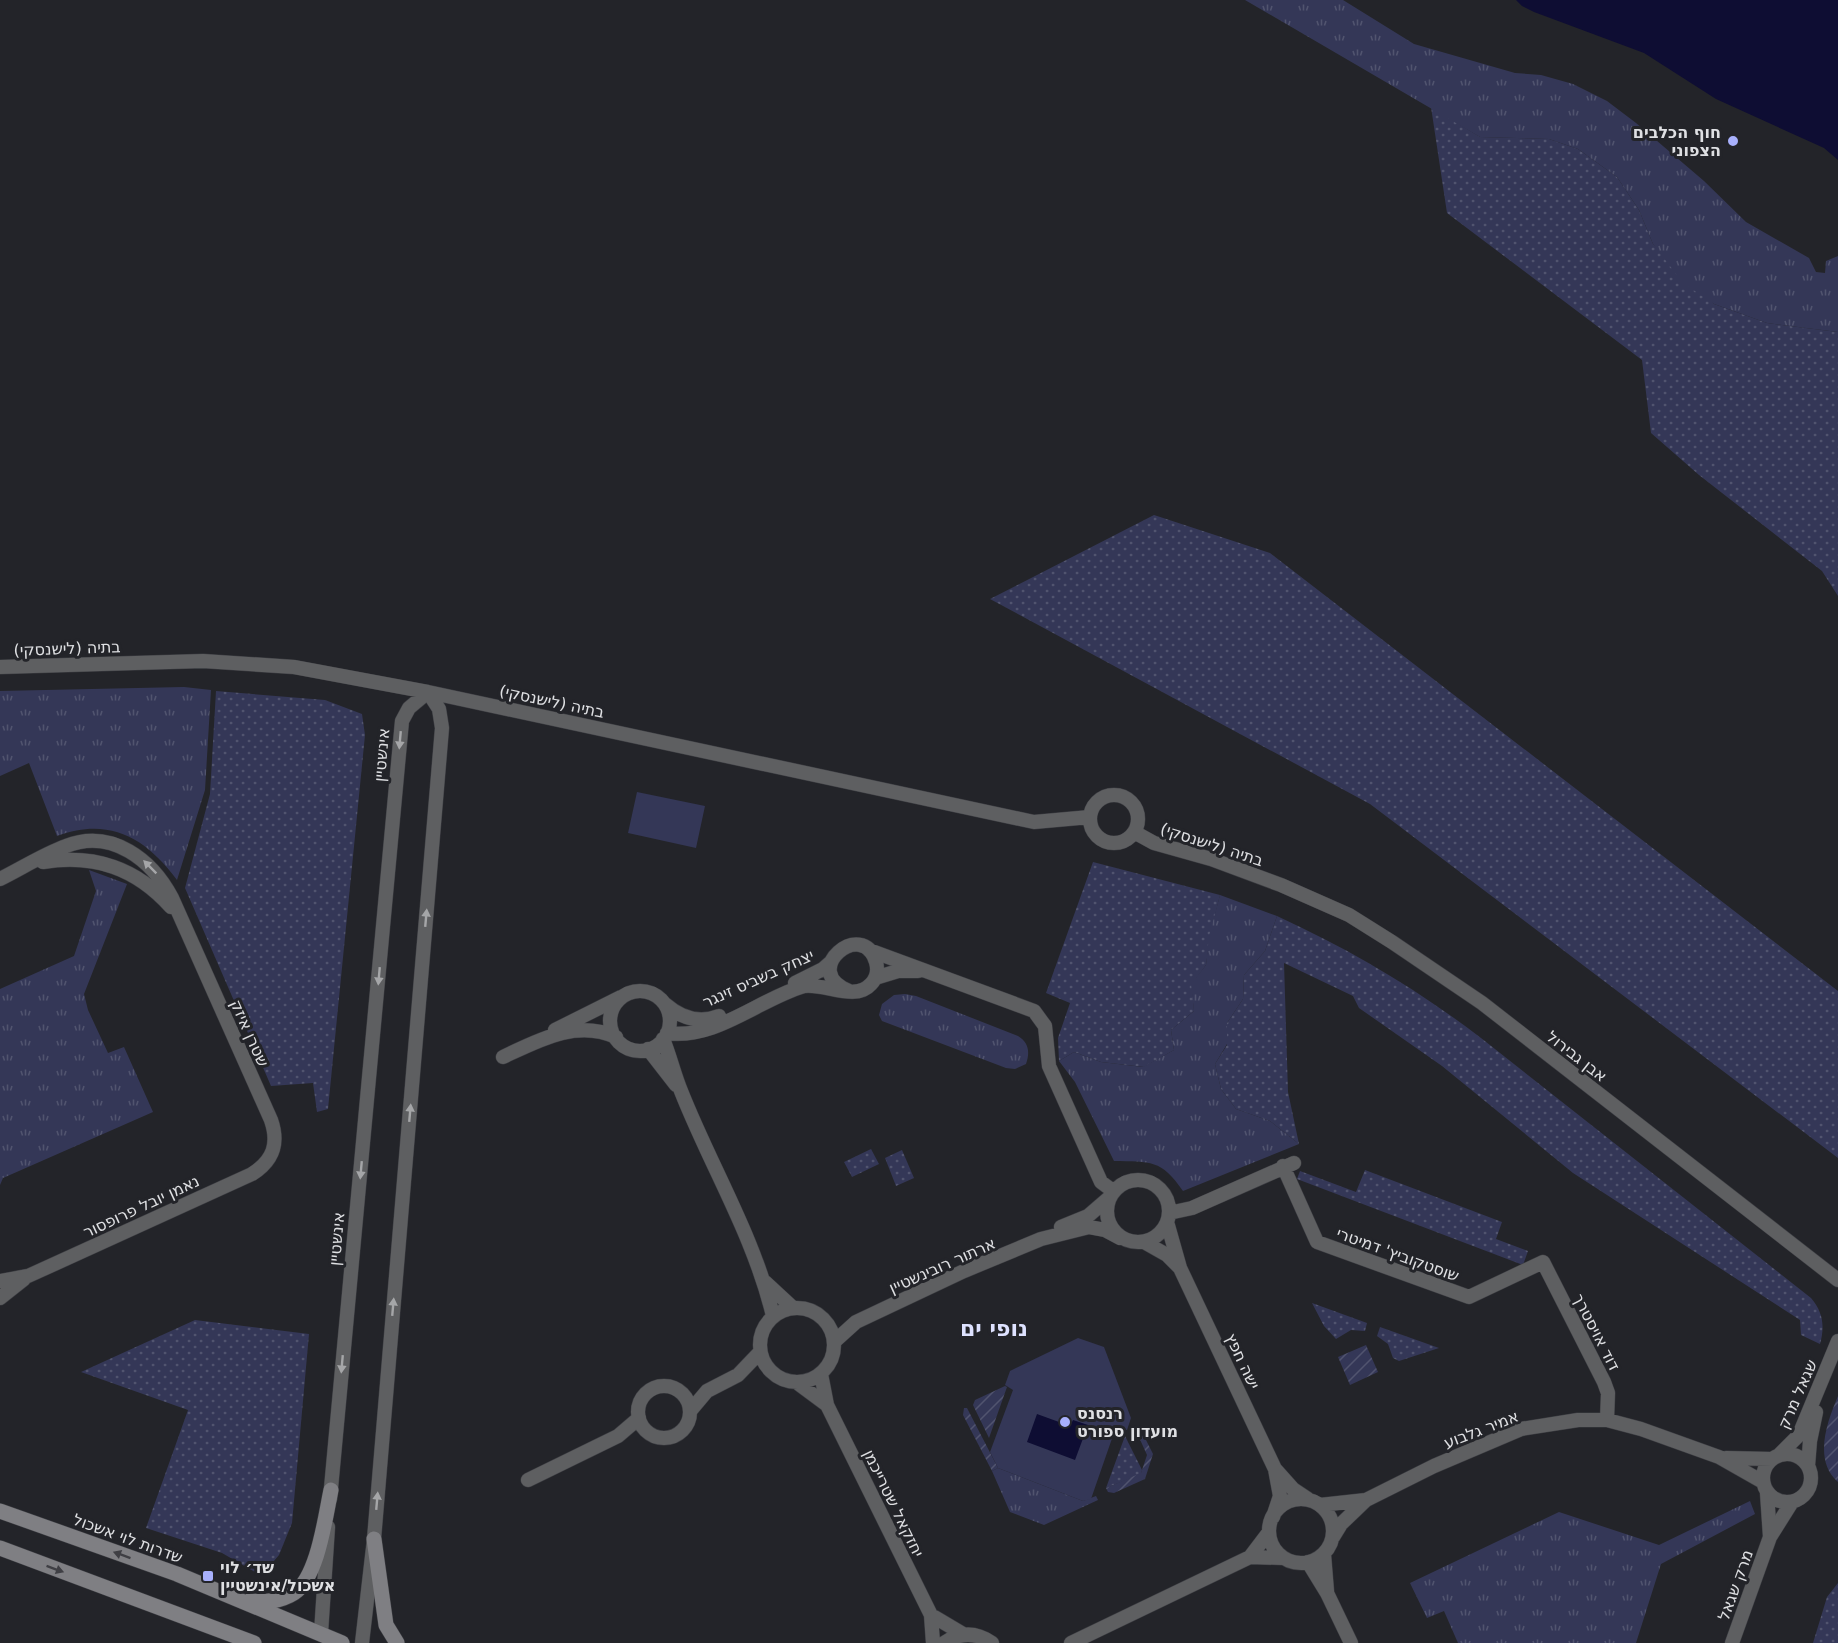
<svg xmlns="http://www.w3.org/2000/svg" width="1838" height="1643" viewBox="0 0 1838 1643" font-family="'DejaVu Sans','Noto Sans Hebrew',sans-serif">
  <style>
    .grass { fill: url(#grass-dots) }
    .park { fill: url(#park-tufts) }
    .garden { fill: url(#garden-furrows) }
    .pitch { fill: #343757 }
    .water { fill: #0e0d33 }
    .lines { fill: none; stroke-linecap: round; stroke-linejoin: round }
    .street-casing { stroke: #3d3e43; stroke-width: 15 }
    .secondary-casing { stroke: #3d3e43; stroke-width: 16 }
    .street { stroke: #5e5f61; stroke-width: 14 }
    .secondary { stroke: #7f7f83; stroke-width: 15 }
    .oneway { fill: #a5a6a8 }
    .oneway2 { fill: #3f3f44 }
    .poi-dot { fill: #a8b0fc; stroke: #232429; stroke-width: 2 }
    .labels { text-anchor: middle; stroke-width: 6; stroke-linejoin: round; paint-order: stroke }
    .poi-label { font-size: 16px; font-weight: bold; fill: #dfe0e3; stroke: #232429; text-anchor: start }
    .street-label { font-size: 16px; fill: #dfe0e3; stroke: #232429 }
    .district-label { font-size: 22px; font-weight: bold; fill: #dee2ff; stroke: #232429 }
  </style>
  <defs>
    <pattern id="grass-dots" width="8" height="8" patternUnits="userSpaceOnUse" patternTransform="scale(1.5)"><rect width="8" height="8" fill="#343757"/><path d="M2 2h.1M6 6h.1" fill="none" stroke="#51546f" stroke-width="1.8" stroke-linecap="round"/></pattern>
    <pattern id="park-tufts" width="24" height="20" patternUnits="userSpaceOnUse" patternTransform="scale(1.5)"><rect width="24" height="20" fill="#343757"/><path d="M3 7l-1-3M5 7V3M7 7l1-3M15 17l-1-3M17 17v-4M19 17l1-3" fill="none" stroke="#51546f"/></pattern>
    <pattern id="garden-furrows" width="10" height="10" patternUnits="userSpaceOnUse" patternTransform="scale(1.5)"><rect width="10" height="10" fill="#343757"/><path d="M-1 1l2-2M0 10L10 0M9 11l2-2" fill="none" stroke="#51546f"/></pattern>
  </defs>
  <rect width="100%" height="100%" fill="#232429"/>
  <!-- grass -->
  <path class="grass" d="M1431,107L1480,137L1549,139L1578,149L1617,177L1639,210L1653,244L1714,304L1767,323L1838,332V596L1822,571L1699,475L1651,433L1642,360L1447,213Z
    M1154,515L1270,553L1838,991V1158L1370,804L990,599Z
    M216,691L325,700L362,714L365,735L328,1109L317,1112L313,1083L271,1086L185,888L210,794Z
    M1093,862L1220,895L1210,936L1206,965L1192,984L1194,1011L1171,1030L1174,1050L1144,1067L1101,1062L1074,1052L1059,1061L1058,1038L1070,1003L1046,993Z
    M1277,916C1351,950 1417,989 1481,1038L1811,1298C1823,1312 1825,1326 1820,1344L1801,1335L1800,1320L1573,1173L1442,1066L1359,1008L1353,996L1284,963L1288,1092L1299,1144L1270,1121L1236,1109L1221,1089L1215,1064L1227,1045V1023L1243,999L1244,975L1265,951Z
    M871,1149L879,1164L852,1177L844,1162Z
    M902,1150L914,1178L896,1186L885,1158Z
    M1365,1170L1502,1222L1496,1239L1528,1251L1523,1265L1297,1179L1300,1171L1356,1192Z
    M1312,1303L1367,1323L1365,1331L1351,1330L1336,1339L1324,1326Z
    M195,1320L309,1334L292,1523L279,1555L268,1568L255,1572L222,1553L146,1528L188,1410L81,1372Z
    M1380,1327L1439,1348L1399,1361L1393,1358L1388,1344L1377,1336Z
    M1125,1436L1142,1470L1141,1474L1106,1488Z
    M1838,1583V1643H1813L1827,1597Z"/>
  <!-- park -->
  <path class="park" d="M1245,0H1343L1414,44L1515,73L1541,75L1573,84L1607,101L1636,123L1704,181L1746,222L1809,258L1816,272L1825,273L1826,261L1838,256V332L1767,323L1714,304L1683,283L1653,244L1639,210L1617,177L1578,149L1549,139L1480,137Z
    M184,687L211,690L205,790L177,880C145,837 109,817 57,836L29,763L0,776V691Z
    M89,870L127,884L84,994L88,1010L108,1053L124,1047L153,1112L3,1178L0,1185V989L74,956L96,891Z
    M1220,895L1277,916L1265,951L1244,975L1243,999L1227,1023V1044L1215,1064L1221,1089L1236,1109L1270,1121L1299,1144L1183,1191C1161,1159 1151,1162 1114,1161L1075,1082L1059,1061L1074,1052L1101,1062L1143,1067L1174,1050L1171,1030L1194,1011L1191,984L1206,965L1209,936Z
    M905,994L916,996L1018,1036C1029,1043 1030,1052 1026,1064L1015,1069L1006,1068L882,1021L879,1015L882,1004L894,995Z
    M998,1468L1083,1501L1096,1496L1098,1500L1044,1525L1010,1512L992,1471Z
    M1750,1501L1755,1514L1661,1564L1636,1643H1458L1444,1611L1427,1618L1410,1583L1559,1512L1659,1545Z"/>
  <!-- garden -->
  <path class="garden" d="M1366,1345L1378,1372L1350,1385L1338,1357Z
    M1005,1386L1007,1387L989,1438L973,1405L975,1400Z
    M1838,1396V1482C1813,1460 1827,1422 1838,1396Z
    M964,1408H967L998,1468L992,1471L963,1415Z
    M1138,1435L1144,1436L1153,1454L1145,1479L1114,1493L1108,1492L1106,1488L1141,1473L1147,1455Z"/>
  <!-- pitch -->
  <path class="pitch" d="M637,792L705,806L696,848L628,833Z
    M1078,1338L1104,1347L1131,1418L1127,1430L1116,1427L1091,1499L1083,1501L998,1468L990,1452L1013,1390L1005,1385L1010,1371Z"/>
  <!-- water -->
  <path class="water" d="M1516,0H1838V160L1824,148L1716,99L1644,53L1534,12L1522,6Z
    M1037,1414L1070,1426L1073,1420L1088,1425L1075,1460L1027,1442Z"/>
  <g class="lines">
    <defs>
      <path id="street" d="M0,667L203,661L294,667L428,692L1034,822L1090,817
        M1090 819a24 24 0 1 1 48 0a24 24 0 1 1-48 0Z
        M1134,832L1154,843L1211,859L1281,885L1349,915L1392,942L1482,1003L1838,1280
        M43,862C95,854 136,868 171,907
        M0,879C22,868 44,854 66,846C112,828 152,860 172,898L271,1120C279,1143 274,1160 252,1174L28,1276L0,1281
        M869,950L1034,1011L1045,1026L1049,1066L1101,1182L1113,1191
        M875,978L898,971H918
        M795,983L823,969L831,962
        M610 1021a30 30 0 1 1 60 0a30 30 0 1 1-60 0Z
        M665,1004C681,1018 699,1024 719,1016
        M555,1030L621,997
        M667,1033C716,1040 759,999 804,986C825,983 855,1002 871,984C877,978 878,969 876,962C863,917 798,971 849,991
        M663,1039C670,1056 674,1074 681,1091C711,1167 754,1236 773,1316
        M648,1049L676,1085
        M503,1057C539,1040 577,1019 616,1037
        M1283,1166L1317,1242L1469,1297L1543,1262L1604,1382L1608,1393L1607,1420
        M1107 1211a31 31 0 1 1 62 0a31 31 0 1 1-62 0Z
        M1169,1213L1192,1208L1294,1163
        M1167,1222L1180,1268L1275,1469L1280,1496L1273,1517
        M1061,1227L1088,1216L1110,1197
        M1144,1242L1167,1255L1179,1267
        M765,1282L792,1307
        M0,1298L24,1279
        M760 1345a37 37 0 1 1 74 0a37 37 0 1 1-74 0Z
        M835,1341L856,1322L964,1271L1041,1239L1089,1227L1105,1230L1120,1238
        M821,1374L827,1405L931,1615L933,1643
        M796,1382L827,1405
        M638 1412a26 26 0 1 1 52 0a26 26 0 1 1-52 0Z
        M691,1410L707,1391L738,1375L760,1352
        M1763 1478a24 24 0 1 1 48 0a24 24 0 1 1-48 0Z
        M1779,1455L1799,1435L1838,1341
        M1726,1458L1772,1459
        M1808,1466L1810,1441L1816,1412
        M1276,1470L1293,1489L1308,1499
        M528,1480L618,1436L639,1418
        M1767,1493L1770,1537
        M330,1499L402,721L409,708L428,692L439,709L442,728L374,1539L362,1643
        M1269 1531a32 32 0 1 1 64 0a32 32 0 1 1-64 0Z
        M1320,1505L1366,1500L1434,1466L1521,1429L1578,1420H1607L1641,1429L1719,1457L1763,1482
        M1333,1537L1341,1524L1366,1500
        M1324,1554L1327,1591
        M1250,1557L1283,1558
        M1308,1562L1327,1593L1351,1643
        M931,1615L963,1634
        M321,1633L328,1527
        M944,1643C960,1632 976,1632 992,1643
        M1071,1643L1250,1557L1269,1532
        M1732,1643L1770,1537L1792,1502"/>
      <path id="secondary" d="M0,1511L177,1574L342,1643
        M374,1539L386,1625L397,1643
        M0,1548L254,1643
        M249,1601C265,1602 280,1602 294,1593C318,1577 325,1518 331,1490"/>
    </defs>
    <!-- street casing -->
    <use href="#street" class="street-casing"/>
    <!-- secondary casing -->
    <use href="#secondary" class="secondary-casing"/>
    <!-- street -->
    <use href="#street" class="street"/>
    <!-- secondary -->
    <use href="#secondary" class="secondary"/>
  </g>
  <!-- one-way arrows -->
  <defs><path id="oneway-solid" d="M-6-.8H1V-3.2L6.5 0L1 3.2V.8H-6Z" transform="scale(1.5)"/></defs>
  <g class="oneway">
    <use href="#oneway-solid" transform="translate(400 740) rotate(95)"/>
    <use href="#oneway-solid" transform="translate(150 867) rotate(-135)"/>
    <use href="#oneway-solid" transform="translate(426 918) rotate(-85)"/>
    <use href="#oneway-solid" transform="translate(379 976) rotate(95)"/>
    <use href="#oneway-solid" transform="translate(410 1113) rotate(-85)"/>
    <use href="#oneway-solid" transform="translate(361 1170) rotate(95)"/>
    <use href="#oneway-solid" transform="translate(393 1307) rotate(-85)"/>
    <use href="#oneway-solid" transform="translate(342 1364) rotate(95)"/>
    <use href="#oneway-solid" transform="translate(377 1501) rotate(-85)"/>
  </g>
  <g class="oneway2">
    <use href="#oneway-solid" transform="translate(122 1555) rotate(-160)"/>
    <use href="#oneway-solid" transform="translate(55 1569) rotate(20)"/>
  </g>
  <!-- markers -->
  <g class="poi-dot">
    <circle cx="1733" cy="141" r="6"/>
    <circle cx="1065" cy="1422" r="6"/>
    <rect x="202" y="1570" width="12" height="12" rx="3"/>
  </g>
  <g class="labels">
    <!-- poi labels -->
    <g class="poi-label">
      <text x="1721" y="138" text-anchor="end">חוף הכלבים<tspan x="1721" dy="18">הצפוני</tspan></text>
      <text x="1077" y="1419">רנסנס<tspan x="1077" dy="18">מועדון ספורט</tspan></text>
      <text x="220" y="1573">שד׳ לוי<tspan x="220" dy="18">אשכול/אינשטיין</tspan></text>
    </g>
    <!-- street labels -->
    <g class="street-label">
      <text transform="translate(67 648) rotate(-2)" y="6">בתיה (לישנסקי)</text>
      <text transform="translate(552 701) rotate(12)" y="6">בתיה (לישנסקי)</text>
      <text transform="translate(381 755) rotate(-85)" y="6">אינשטיין</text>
      <text transform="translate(1212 844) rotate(18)" y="6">בתיה (לישנסקי)</text>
      <text transform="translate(758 978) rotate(-24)" y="6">יצחק בשביס זינגר</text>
      <text transform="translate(250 1033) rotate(66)" y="6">שטרן איזק</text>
      <text transform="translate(1577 1056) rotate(38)" y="6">אבן גבירול</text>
      <text transform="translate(141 1206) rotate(-25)" y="6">נאמן יובל פרופסור</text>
      <text transform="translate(336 1239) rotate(-85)" y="6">אינשטיין</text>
      <text transform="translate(1398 1254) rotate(20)" y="6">שוסטקוביץ' דמיטרי</text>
      <text transform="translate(942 1265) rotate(-24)" y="6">ארתור רובינשטיין</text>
      <text transform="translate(1597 1332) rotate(63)" y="6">דוד אויסטרך</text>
      <text transform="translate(1243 1361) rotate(65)" y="6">ישה חפץ</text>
      <text transform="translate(1797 1394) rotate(-66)" y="6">שגאל מרק</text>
      <text transform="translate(1481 1429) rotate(-21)" y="6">אמיר גלבוע</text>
      <text transform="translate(894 1503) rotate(64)" y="6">יחזקאל שטרייכמן</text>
      <text transform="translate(128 1538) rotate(20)" y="6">שדרות לוי אשכול</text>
      <text transform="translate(1735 1585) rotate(-70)" y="6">מרק שגאל</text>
    </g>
    <!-- district labels -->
    <g class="district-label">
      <text x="994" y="1336">נופי ים</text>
    </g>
  </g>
</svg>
